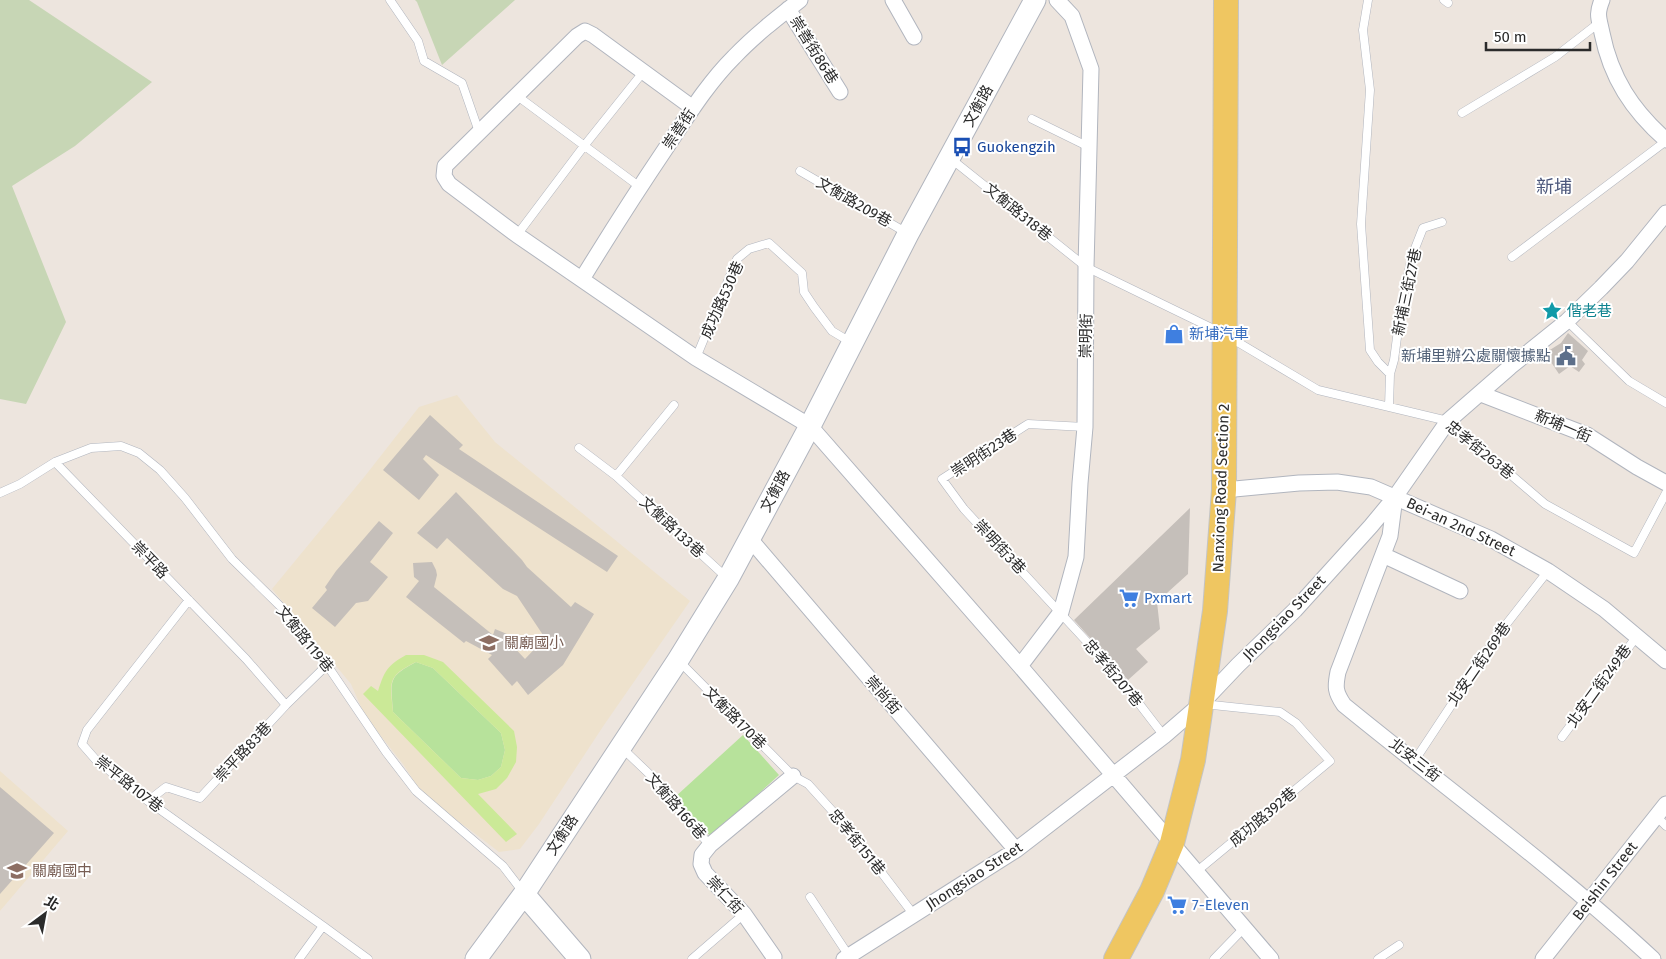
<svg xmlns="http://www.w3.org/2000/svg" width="1666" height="959" viewBox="0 0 1666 959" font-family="'Fira Sans','Noto Sans TC',sans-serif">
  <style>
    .education { fill: #eee2cd }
    .green { fill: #b7e29b }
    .cemetery { fill: #c7d6b5 }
    .pitch { fill: #cbe997; fill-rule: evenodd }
    .building { fill: #c5bfba }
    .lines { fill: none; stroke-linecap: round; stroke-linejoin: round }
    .lane-casing { stroke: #b1b5be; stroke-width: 9 }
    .street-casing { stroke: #b1b5be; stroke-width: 17 }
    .secondary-casing { stroke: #b1b5be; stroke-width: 23 }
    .primary-casing { stroke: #c4c4c4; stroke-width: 26 }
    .lane { stroke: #fff; stroke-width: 8 }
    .street { stroke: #fff; stroke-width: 15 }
    .secondary { stroke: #fff; stroke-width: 21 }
    .primary { stroke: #efc661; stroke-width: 24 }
    .labels { text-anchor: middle; stroke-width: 4; stroke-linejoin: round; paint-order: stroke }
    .street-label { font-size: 15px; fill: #2b2b2b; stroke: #fff }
    .transit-label { font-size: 15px; fill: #164399; stroke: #fff; text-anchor: start }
    .culture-label { font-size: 15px; fill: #0d838f; stroke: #fff; text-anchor: start }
    .shop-label { font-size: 15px; fill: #366cbe; stroke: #fff; text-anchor: start }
    .service-label { font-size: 15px; fill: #4e5e75; stroke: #fff; text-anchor: end }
    .education-label { font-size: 15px; fill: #785e54; stroke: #fff; text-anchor: start }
    .quarter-label { font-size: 18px; fill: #4c577b; stroke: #fff }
  </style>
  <rect width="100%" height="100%" fill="#ede5de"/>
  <!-- education -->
  <path class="education" d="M457,395L495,442L690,601L604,725L539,824L520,849L499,852L469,829L425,798L403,764L365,716L351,684L272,589L365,476L419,407Z
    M0,771L68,831L0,911Z"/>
  <!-- green -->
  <path class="green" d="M416,662L433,668L501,733L505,750L501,767L491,776L478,780L461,778L393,712C391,681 387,677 416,662Z
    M743,735L779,775L711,837L675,797Z"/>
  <!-- cemetery -->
  <path class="cemetery" d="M0,0H29L152,82L75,146L12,186L66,322L26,404L0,399Z
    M415,0H515L442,65L417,2Z"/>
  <!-- pitch -->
  <path class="pitch" d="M406,655H424L443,662L514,731L517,747L516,762L507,778L496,789L478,794L517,834L506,842L363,694L371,686L378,691C385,670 387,666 406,655ZM416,662L433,668L501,733L505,750L501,767L491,776L478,780L461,778L393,712C390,682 387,676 416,662Z"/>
  <!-- building -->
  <path class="building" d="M1568,333L1588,351L1582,360L1585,364L1579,372L1570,366L1559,374L1545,353L1561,343Z
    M430,415L463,445L459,449L618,556L607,572L426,455L423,459L439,475L419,500L383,470Z
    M456,492L522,560L527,567L571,607L575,602L594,614L563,665L528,695L517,681L512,686L488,659L492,655L466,641L464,643L406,597L419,581L414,577L413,563L432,562L436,570L437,575L434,587L493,635L495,629L507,634L509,642L525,659L545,638L517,596L503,589L447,538L437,549L417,533Z
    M1190,508L1188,574L1157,602L1160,629L1136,649L1148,662L1128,680L1074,620Z
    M379,521L393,533L370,562L388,577L368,601L356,603L335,627L312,608L327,590L325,587L336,571Z
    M0,787L54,833L0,894Z"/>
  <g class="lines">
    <defs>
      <path id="lane" d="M390,0L418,41L424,61L462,83L479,132
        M1368,0L1363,30L1370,90L1361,224L1370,350L1378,362L1390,374
        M1444,0L1448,3
        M516,95L640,187
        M1462,113L1555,57L1600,22
        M1032,119L1089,147
        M950,158L1086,267L1224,334L1318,390L1448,421L1545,504L1634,553L1666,493
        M800,171L907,233
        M517,235L584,146L644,71
        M1512,257L1666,141
        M1567,321L1629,381L1666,403
        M696,358L737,259L749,249L769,243L802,273L804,292L814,307L832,331L852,343
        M1389,407L1390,374L1394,360L1401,307L1412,256L1423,228L1442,222
        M1085,427L1028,424L942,479L964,509L1114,671L1164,736
        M579,448L616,476L726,577
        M55,462L246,659L286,705
        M616,476L674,405
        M0,493L20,484L55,462L91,448L121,446L139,453L160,470L185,498L232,559L282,608L327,665L386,752L416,791L503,866L523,892
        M189,600L87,730L82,744L96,760L148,801L323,926
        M679,661L793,776L808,784L846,826L914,915
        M1562,737L1637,636
        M622,748L664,788L686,819L710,845
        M1415,760L1497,636L1548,571
        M148,801L166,787L200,798L286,705L327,665
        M1656,816L1666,826
        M1196,872L1330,761L1296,723L1280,712L1203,704
        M810,897L849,956
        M299,959L323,926L368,959
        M692,959L744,914
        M1214,959L1245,927
        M1378,959L1399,945"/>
      <path id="street" d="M893,0L914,37
        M1602,0C1596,15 1599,18 1602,33C1611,78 1632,110 1666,140
        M788,9L840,92
        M693,108L593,35L585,31L577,36L445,166L444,176L449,184L517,235L696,358L810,426L1020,666L1271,959
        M582,279C609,235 637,191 666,148C687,117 707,84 734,57C754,36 777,18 800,0
        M1481,394L1587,435L1637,467L1666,483
        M1224,490L1299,483L1337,482L1371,487L1491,539L1548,571L1604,609L1666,661
        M1395,497L1390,536L1338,672C1335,687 1335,692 1344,705C1447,789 1555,868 1653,959
        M750,539L1016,850
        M1383,555L1460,591
        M1020,666L1061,612L1076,557L1080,483L1085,427L1086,267L1091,69L1072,16L1057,0
        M774,957L744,914L705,873L701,864L702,855L710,845L793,776
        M844,959L1016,850L1164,736L1201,704L1238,665L1295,610L1371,526L1395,497L1448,421L1510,367L1567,321L1601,288L1627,261L1666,213
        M1543,959L1666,804"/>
      <path id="secondary" d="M524,894L580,959
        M476,959L524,894L678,660L728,579L810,426L908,234L1035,0"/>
      <path id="primary" d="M1116,959L1152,891L1172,843L1193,760L1215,611L1224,490L1226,0"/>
    </defs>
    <!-- lane casing -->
    <use href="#lane" class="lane-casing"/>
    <!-- street casing -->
    <use href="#street" class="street-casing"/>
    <!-- secondary casing -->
    <use href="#secondary" class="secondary-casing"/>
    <!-- primary casing -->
    <use href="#primary" class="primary-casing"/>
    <!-- lane -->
    <use href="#lane" class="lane"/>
    <!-- street -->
    <use href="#street" class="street"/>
    <!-- secondary -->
    <use href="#secondary" class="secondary"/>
    <!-- primary -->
    <use href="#primary" class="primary"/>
  </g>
  <!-- icons -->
  <defs>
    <symbol id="bus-bare" viewBox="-9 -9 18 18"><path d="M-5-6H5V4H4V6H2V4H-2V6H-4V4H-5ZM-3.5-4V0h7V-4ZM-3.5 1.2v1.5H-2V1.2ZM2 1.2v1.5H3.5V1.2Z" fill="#1a4fb4" stroke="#fff" stroke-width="2.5" paint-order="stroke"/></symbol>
    <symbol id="sight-bare" viewBox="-9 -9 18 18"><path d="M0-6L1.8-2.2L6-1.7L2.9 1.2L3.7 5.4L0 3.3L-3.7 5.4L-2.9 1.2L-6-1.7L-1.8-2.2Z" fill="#0f9aa8" stroke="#fff" stroke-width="2.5" paint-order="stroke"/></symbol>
    <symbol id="shop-bare" viewBox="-9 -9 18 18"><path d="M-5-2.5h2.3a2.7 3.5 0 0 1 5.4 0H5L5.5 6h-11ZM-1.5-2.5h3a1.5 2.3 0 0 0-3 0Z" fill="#3f7fe0" stroke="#fff" stroke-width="2.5" paint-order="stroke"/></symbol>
    <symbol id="civic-bare" viewBox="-9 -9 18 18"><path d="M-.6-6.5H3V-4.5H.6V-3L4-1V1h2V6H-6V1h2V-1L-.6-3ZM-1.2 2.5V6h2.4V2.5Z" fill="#5c6f8a" stroke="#fff" stroke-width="2.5" paint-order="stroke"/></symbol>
    <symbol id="supermarket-bare" viewBox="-9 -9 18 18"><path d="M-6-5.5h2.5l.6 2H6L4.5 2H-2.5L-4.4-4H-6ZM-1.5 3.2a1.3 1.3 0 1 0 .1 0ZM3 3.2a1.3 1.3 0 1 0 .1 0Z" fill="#3f7fe0" stroke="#fff" stroke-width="2.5" paint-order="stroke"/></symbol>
    <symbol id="school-bare" viewBox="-9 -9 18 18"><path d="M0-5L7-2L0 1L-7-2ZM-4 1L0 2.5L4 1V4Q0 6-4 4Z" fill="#8d6e63" stroke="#fff" stroke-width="2.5" paint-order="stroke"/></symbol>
  </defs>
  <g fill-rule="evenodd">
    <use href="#bus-bare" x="948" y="133" width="28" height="28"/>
    <use href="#sight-bare" x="1538" y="297" width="28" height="28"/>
    <use href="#shop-bare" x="1160" y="320" width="28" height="28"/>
    <use href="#civic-bare" x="1552" y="342" width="28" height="28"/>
    <use href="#supermarket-bare" x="1115" y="584" width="28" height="28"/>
    <use href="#school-bare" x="475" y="629" width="28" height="28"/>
    <use href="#school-bare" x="3" y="857" width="28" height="28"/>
    <use href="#supermarket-bare" x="1163" y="891" width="28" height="28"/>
  </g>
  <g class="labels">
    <!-- street labels -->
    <g class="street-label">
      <text transform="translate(814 50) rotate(58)" y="5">崇善街86巷</text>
      <text transform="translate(978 106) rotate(-61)" y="5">文衡路</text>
      <text transform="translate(679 129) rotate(-56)" y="5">崇善街</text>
      <text transform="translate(854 202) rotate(30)" y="5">文衡路209巷</text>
      <text transform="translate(1018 212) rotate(39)" y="5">文衡路318巷</text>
      <text transform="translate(1407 292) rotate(-78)" y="5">新埔三街27巷</text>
      <text transform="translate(722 300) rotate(-66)" y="5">成功路530巷</text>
      <text transform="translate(1086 336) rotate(-89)" y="5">崇明街</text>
      <text transform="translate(1563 426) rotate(23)" y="5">新埔一街</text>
      <text transform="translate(1480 450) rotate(39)" y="5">忠孝街263巷</text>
      <text transform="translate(984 453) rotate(-33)" y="5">崇明街23巷</text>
      <text transform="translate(1221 488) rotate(-88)" y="5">Nanxiong Road Section 2</text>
      <text transform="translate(775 491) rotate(-62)" y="5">文衡路</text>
      <text transform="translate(672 527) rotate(43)" y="5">文衡路133巷</text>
      <text transform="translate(1461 527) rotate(25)" y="5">Bei-an 2nd Street</text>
      <text transform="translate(1000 547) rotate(47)" y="5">崇明街3巷</text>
      <text transform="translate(150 560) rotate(46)" y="5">崇平路</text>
      <text transform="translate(1284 618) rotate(-46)" y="5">Jhongsiao Street</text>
      <text transform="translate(305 639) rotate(51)" y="5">文衡路119巷</text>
      <text transform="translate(1479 664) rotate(-55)" y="5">北安二街269巷</text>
      <text transform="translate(1113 673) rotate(50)" y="5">忠孝街207巷</text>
      <text transform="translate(1599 686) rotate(-54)" y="5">北安二街249巷</text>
      <text transform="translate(883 695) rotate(49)" y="5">崇尚街</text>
      <text transform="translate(735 718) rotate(45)" y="5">文衡路170巷</text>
      <text transform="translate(243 752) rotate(-47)" y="5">崇平路83巷</text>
      <text transform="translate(1415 760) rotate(38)" y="5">北安三街</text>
      <text transform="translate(129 784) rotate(38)" y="5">崇平路107巷</text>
      <text transform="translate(676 806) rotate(49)" y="5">文衡路166巷</text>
      <text transform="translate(1263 817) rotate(-40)" y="5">成功路392巷</text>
      <text transform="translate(562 835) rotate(-57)" y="5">文衡路</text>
      <text transform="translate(857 842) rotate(51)" y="5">忠孝街151巷</text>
      <text transform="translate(974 876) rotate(-33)" y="5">Jhongsiao Street</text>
      <text transform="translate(1605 881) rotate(-52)" y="5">Beishin Street</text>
      <text transform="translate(725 895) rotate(47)" y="5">崇仁街</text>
    </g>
    <!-- transit labels -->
    <g class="transit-label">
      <text x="977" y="152">Guokengzih</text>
    </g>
    <!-- culture labels -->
    <g class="culture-label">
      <text x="1567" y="316">偕老巷</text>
    </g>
    <!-- shop labels -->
    <g class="shop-label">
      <text x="1189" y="339">新埔汽車</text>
      <text x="1144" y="603">Pxmart</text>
      <text x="1192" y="910">7-Eleven</text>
    </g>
    <!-- service labels -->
    <g class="service-label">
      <text x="1551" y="361">新埔里辦公處關懷據點</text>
    </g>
    <!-- education labels -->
    <g class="education-label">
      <text x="504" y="648">關廟國小</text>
      <text x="32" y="876">關廟國中</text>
    </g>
    <!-- quarter labels -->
    <g class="quarter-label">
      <text x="1554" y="193">新埔</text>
    </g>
  </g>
  <!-- north arrow -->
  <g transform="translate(45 914) rotate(32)" stroke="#ffffff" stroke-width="4" paint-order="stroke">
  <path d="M0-4L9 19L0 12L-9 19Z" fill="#2b2b2b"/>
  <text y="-8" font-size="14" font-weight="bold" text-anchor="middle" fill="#2b2b2b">北</text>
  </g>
  <!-- scale -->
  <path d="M1486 42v8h104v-8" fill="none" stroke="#2b2b2b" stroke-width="2.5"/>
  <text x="1494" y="42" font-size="15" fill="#2b2b2b" stroke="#ffffff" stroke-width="4" paint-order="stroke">50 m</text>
</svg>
